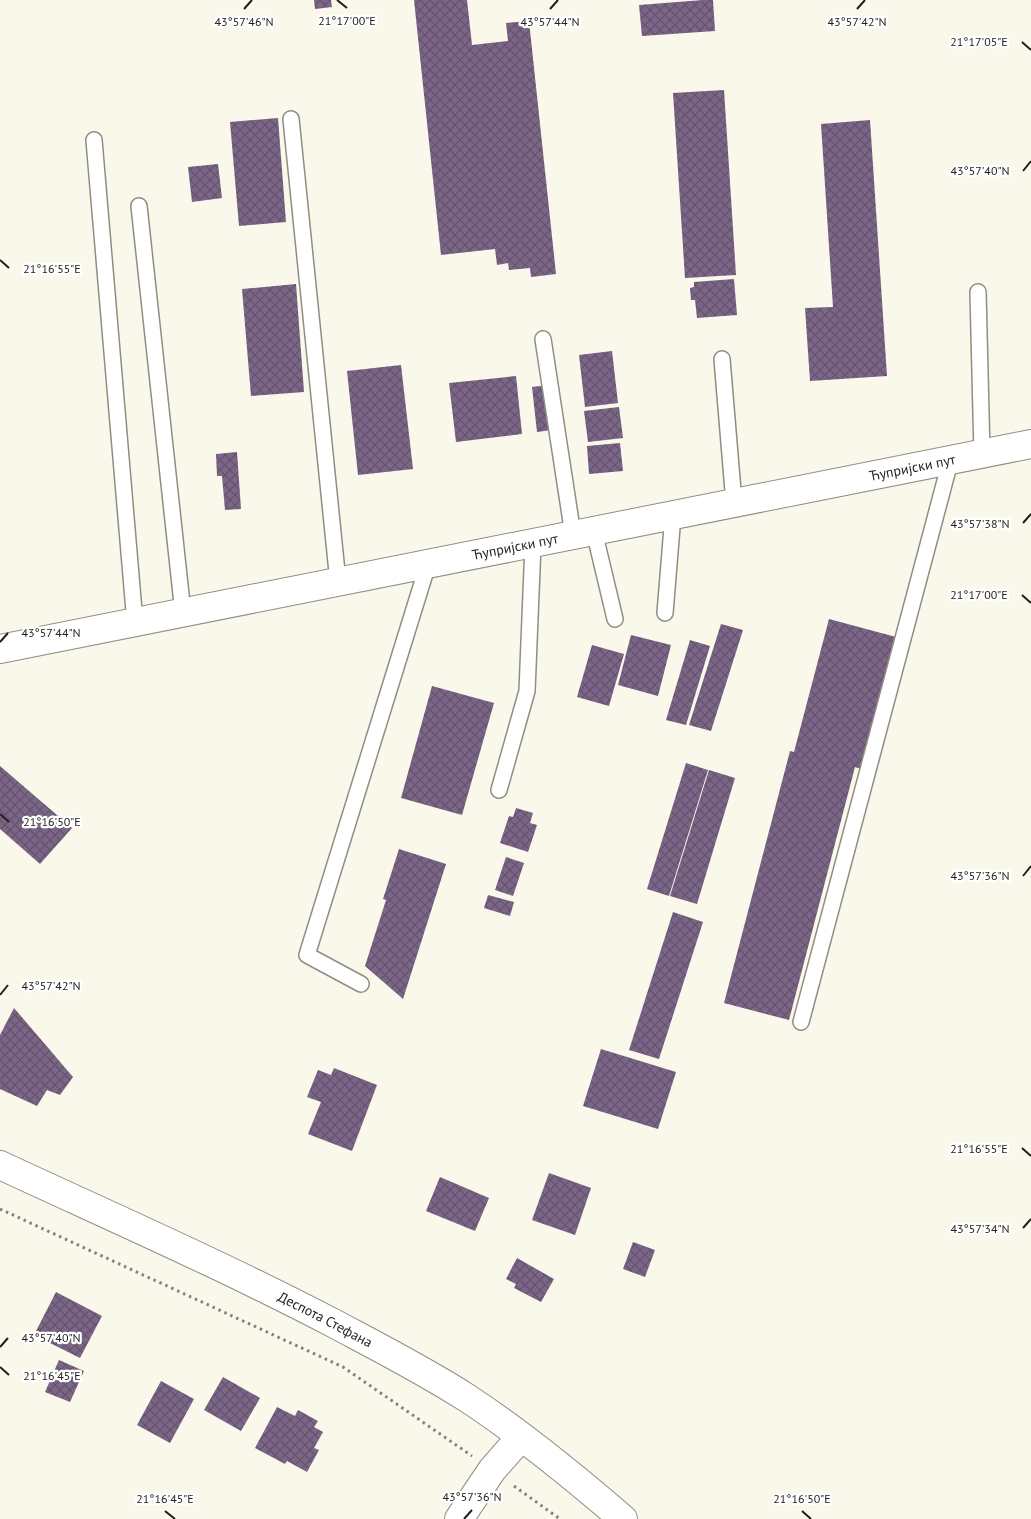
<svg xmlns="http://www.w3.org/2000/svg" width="1031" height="1519" viewBox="0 0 1031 1519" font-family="'PT Sans',sans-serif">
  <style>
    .building { fill: url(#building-cross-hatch) }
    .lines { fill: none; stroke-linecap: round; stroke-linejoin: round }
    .lane-casing { stroke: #8f8e82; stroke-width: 18 }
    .street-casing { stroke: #8f8e82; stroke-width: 30 }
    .secondary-casing { stroke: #8f8e82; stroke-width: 30 }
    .path { stroke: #83827a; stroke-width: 3; stroke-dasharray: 2.5 4; stroke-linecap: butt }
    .lane { stroke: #fff; stroke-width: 15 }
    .street { stroke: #fff; stroke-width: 28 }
    .secondary { stroke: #fff; stroke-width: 28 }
    .ticks { fill: none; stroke: #1e1d19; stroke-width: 2 }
    .labels { text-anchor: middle; stroke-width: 4.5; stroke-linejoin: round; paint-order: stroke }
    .street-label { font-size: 14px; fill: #1e1d19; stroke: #fff }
    .ticks-label { font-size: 12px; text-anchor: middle; fill: #1e1d19; stroke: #fff; stroke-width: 4.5; stroke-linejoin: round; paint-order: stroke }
  </style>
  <defs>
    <pattern id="building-cross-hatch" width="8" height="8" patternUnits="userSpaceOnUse" patternTransform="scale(1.25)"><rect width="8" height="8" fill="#7c6687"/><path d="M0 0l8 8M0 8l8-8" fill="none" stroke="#65536e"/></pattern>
  </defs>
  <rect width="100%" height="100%" fill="#f9f8eb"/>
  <!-- building -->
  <path class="building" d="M314,0H331L332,7L315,9Z
    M414,0H467L472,45L508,41L506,23L529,21L556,274L531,277L530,268L509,270L508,263L497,265L495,249L441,255Z
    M703,0H713L715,31L642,36L639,5Z
    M724,90L736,275L685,278L673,93Z
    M278,118L286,222L239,226L230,122Z
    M870,120L887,376L810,381L805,308L833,307L821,124Z
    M218,164L222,198L192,202L188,167Z
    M734,279L737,315L697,318L695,300H691L690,288L694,287V282Z
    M296,284L304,392L251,396L242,289Z
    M612,351L618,403L585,407L579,355Z
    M401,365L413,469L358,475L347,371Z
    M516,376L522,434L456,442L449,383Z
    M548,385L552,430L537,432L532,387Z
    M619,407L623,438L588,442L584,411Z
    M620,443L623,471L589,474L587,446Z
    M237,452L241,509L225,510L222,476H217L216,454Z
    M829,619L896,637L861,769L855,767L789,1020L724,1003L790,751L794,752Z
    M721,624L743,630L711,731L689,725Z
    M631,635L671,645L658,696L618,685Z
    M690,640L710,646L686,725L666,720Z
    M592,645L624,654L609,706L577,697Z
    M432,686L494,703L462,815L401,798Z
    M686,763L708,770L669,896L647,889Z
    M0,766L72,828L40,864L0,829Z
    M709,770L735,778L697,904L670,896Z
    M516,808L533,813L530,823L537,825L528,852L500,843L509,816L513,817Z
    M399,849L446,864L403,999L365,966L386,900L383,899Z
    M506,857L524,863L513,896L495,890Z
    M488,895L514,902L510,916L484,908Z
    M673,912L703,922L659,1059L629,1050Z
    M14,1008L73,1077L60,1095L47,1090L37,1106L0,1089V1035Z
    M601,1049L676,1072L658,1129L583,1106Z
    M334,1068L377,1085L352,1151L308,1134L321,1102L307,1097L318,1070L331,1075Z
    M549,1173L591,1188L575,1235L532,1220Z
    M440,1177L489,1198L475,1231L426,1211Z
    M633,1242L655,1250L645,1277L623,1269Z
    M517,1258L554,1279L541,1302L514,1288L516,1284L506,1279Z
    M56,1292L102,1316L80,1358L34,1335Z
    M59,1360L84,1371L70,1402L45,1392Z
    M223,1377L260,1398L241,1431L204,1410Z
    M161,1381L194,1399L170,1443L137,1425Z
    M277,1407L295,1416L298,1410L318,1421L314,1427L323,1432L314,1448L319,1450L307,1472L287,1461L285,1464L255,1448Z"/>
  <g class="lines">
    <defs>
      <path id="lane" d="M291,119L338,582
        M94,140L135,623
        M139,206L183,613
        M978,292L982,454
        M543,339L573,535
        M722,359L734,503
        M594,531L615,619
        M665,613L673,515
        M499,790L527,691L533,544
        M361,984L307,955L428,564
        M801,1022L950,462"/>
      <path id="street" d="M459,1519L492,1470L521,1437"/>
      <g id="secondary">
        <path id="s1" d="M0,649L1031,444"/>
        <path id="s2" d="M0,1165C112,1217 226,1267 335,1324C380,1348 425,1371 467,1398C522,1434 573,1476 623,1519"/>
      </g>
    </defs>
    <!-- lane casing -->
    <use href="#lane" class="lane-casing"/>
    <!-- street casing -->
    <use href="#street" class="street-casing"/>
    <!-- secondary casing -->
    <use href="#secondary" class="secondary-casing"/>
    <!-- path -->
    <path class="path" d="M0,1209L343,1367L472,1456
      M514,1486L560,1519"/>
    <!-- lane -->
    <use href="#lane" class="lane"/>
    <!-- street -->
    <use href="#street" class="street"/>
    <!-- secondary -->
    <use href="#secondary" class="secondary"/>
  </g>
  <!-- ticks -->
  <path class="ticks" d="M337,0L347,8M244,9L252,0M550,9L558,0M857,9L865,0M1022,42L1031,50M1023,171L1031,161M0,260L9,268M1023,523L1031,514M1022,595L1031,603M0,642L8,633M0,814L9,822M1023,876L1031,866M0,995L8,985M1022,1148L1031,1156M1023,1228L1031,1219M0,1347L8,1338M0,1367L9,1375M165,1511L175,1519M802,1511L811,1519M464,1519L472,1510"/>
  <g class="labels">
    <!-- street labels -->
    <g class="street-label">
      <text dy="5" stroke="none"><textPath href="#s1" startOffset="930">Ћупријски пут</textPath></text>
      <text dy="5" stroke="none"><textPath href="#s1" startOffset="525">Ћупријски пут</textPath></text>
      <text dy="5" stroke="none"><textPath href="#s2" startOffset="360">Деспота Стефана</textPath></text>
    </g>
  </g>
  <g class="ticks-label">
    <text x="347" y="25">21°17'00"E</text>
    <text x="244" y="26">43°57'46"N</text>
    <text x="550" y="26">43°57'44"N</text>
    <text x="857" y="26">43°57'42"N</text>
    <text x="979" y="46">21°17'05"E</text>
    <text x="980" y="175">43°57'40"N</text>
    <text x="52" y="273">21°16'55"E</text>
    <text x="980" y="528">43°57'38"N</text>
    <text x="979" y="599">21°17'00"E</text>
    <text x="51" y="637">43°57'44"N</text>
    <text x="52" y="826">21°16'50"E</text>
    <text x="980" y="880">43°57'36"N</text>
    <text x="51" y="990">43°57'42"N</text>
    <text x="979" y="1153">21°16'55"E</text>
    <text x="980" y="1233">43°57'34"N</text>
    <text x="51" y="1342">43°57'40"N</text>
    <text x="52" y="1380">21°16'45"E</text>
    <text x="472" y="1501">43°57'36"N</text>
    <text x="165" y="1503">21°16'45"E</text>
    <text x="802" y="1503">21°16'50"E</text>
  </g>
</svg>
